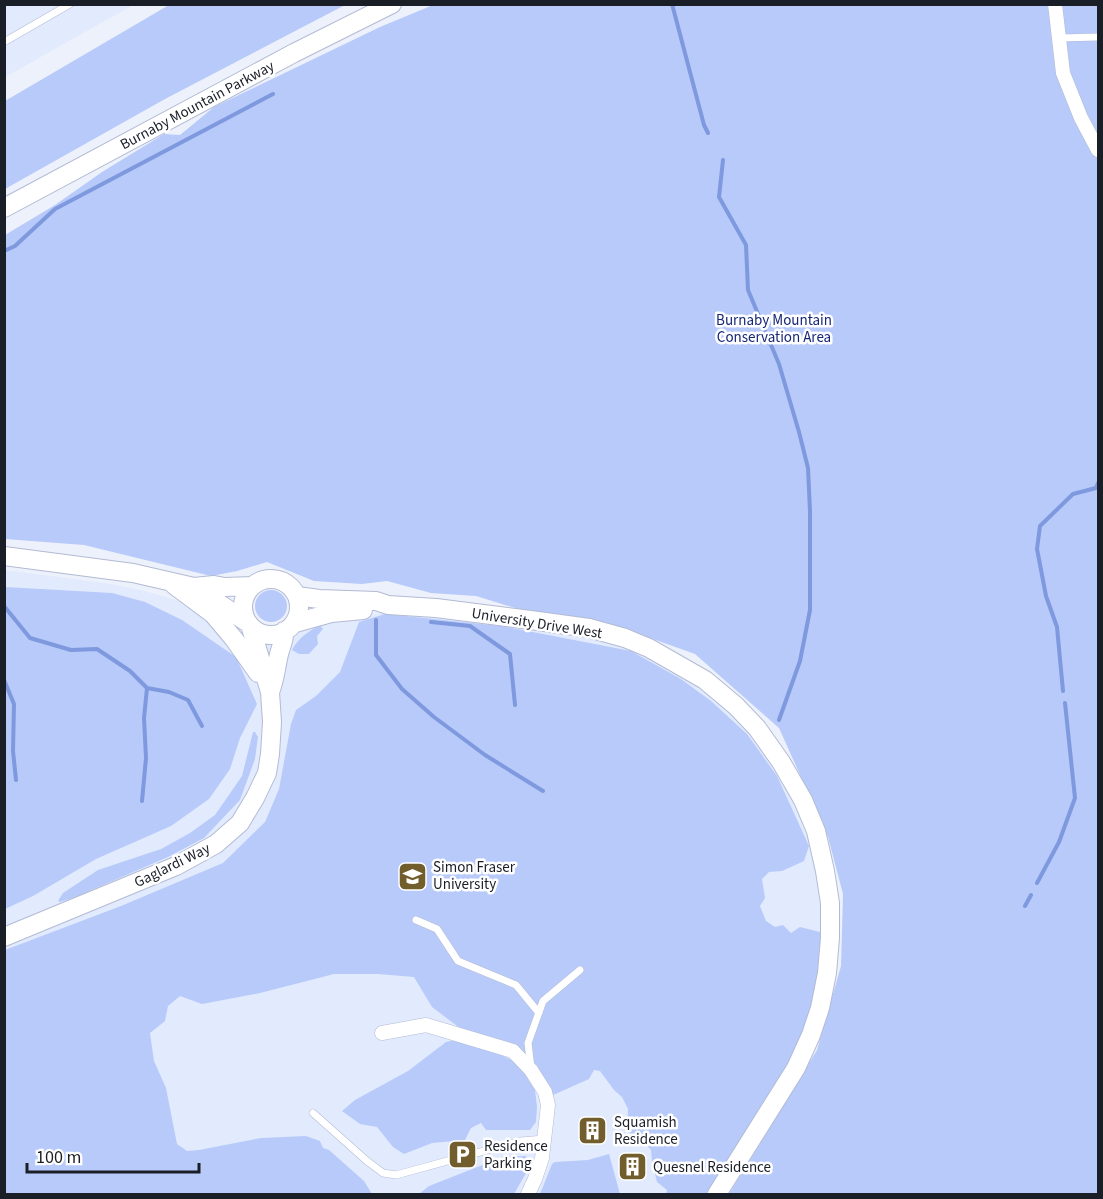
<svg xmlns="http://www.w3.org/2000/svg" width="1103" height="1199" viewBox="0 0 1103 1199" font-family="'Source Sans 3',sans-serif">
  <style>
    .built { fill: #e2eafe }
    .green { fill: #b7cafa }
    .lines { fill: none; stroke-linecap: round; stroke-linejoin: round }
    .stream { stroke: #7f99de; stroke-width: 4 }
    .lane-casing { stroke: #b2bbd4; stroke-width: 8 }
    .street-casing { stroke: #b2bbd4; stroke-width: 15 }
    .secondary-casing { stroke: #b2bbd4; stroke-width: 20 }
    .lane { stroke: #fff; stroke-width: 7 }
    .street { stroke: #fff; stroke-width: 14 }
    .secondary { stroke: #fff; stroke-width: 18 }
    .labels { text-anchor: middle; stroke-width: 5; stroke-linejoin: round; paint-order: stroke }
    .street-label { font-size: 15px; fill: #1a1e27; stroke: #fff }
    .park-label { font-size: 15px; fill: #162776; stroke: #fff }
    .poi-label { font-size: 15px; fill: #1a1e27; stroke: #fff; text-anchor: start }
  </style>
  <rect width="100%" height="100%" fill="#edf1fb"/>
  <!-- built -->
  <path class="built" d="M5,5H133L5,77Z
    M5,570L111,584L145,591L176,600L204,615L234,645L288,641L295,631L351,615L389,613L440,615L566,631L619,643L653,658L688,677L740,719L785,781L807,827L822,891L824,961L709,1194H5Z"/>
  <!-- green -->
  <path class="green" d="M169,5H345L165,99L5,189V101Z
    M433,5H1098V1194H729L817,1050L841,966L843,894L828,837L779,728L695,654L622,628L541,616L476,596L431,593L387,581L362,584L314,581L267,562L237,571L211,576L84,545L5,539V235L55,205L102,172L164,134L180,135L214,107L380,27Z
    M5,587L112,593L145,602L182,620L236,657L257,704L240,738L230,769L209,799L171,826L96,859L33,896L5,909Z
    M255 606a16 16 0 1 1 32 0a16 16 0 1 1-32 0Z
    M385,614L501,626L631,651L681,679L711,701L747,734L777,776L809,846L804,861L782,871L769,872L762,879L765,898L760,906L766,921L775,927L783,925L791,933L800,927L820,932L823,966L810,1017L786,1071L759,1111L706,1194H666L667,1190L657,1182L652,1162L651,1150L639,1137L627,1132L628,1109L622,1097L614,1090L600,1071L594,1070L589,1079L553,1095L545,1086L537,1065L477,1041L432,1007L414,977L378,974H334L260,993L202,1004L180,996L168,1006L165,1021L150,1033L154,1061L166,1088L177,1144L187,1151L199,1150L261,1138L306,1136L320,1141L323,1148L329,1150L364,1181L372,1194H5V950L121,906L223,863L265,822L279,789L291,724L296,710L316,696L340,672L359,622Z
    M320,625L323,629L317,636L318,644L309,654H299L292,650C298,638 309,631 320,625Z
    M253,732H255L258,737L255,759L240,800L204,838L168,857L73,898L60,902L58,901L63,893L98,870L161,849L190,833L215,815L242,776Z
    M464,1038L518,1063L535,1090L537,1107L536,1122L530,1130H486L481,1123L471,1128L465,1140L432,1143L404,1154L393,1147L377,1127L360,1124L342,1111L355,1100L408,1071L446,1042Z
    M609,1154L620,1194H540L552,1164L555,1162L588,1160Z
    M526,1156L529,1168L514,1194H419L429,1186L503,1157Z"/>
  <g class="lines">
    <!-- stream -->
    <path class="stream" d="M672,4L704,125L708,133
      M723,160L719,197L746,245L748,290L779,364L799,432L808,468L810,511V610L800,661L779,720
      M4,251L15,246L55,209L273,94
      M4,606L30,638L71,650L97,649L130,671L147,688L169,692L188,700L202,726
      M376,620V655L402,689L434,717L485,755L543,791
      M431,622L470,626L510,654L515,705
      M4,680L14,704L13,751L16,780
      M1063,691L1057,627L1046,596L1037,549L1040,526L1073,494L1096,488L1098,483
      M142,801L146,758L144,718L147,688
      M1037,883L1059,842L1075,798L1065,703
      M1025,906L1031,895"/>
    <defs>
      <path id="lane" d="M1059,38L1098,37
        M4,42L70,4
        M416,920L437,929L458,961L516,985L539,1013
        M531,1068L528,1043L543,1001L580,970
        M313,1113L367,1161L383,1173L396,1175L521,1141L544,1139"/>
      <path id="street" d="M1055,4L1063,73L1081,118L1098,150
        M382,1033L426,1025L513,1051L531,1070L545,1092L548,1105L542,1158L535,1179L528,1194"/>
      <path id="secondary" d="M4,208L294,53L392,4
        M4,556L133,573L194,587L214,585L225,587L252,586
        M243 607a28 28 0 1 1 56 0a28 28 0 1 1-56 0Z
        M174,585L213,614L234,639L258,673
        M198,589L245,621
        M297,596L319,599L376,601L388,605L436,608L538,621L589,628L625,638L649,648L705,680L736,706L757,728L781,762L803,800L816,831L825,871L830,903V938L827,973L820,1008L811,1035L796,1068L717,1194
        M295,623L331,613L363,610
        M270,692C275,680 276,667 279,654C281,646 285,640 284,631
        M4,937L176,866L216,844L240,823L255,798L267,773L270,754L272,722L270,692L251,628"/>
    </defs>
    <!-- lane casing -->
    <use href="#lane" class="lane-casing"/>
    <!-- street casing -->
    <use href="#street" class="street-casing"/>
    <!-- secondary casing -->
    <use href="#secondary" class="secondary-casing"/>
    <!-- lane -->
    <use href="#lane" class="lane"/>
    <!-- street -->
    <use href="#street" class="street"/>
    <!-- secondary -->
    <use href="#secondary" class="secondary"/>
  </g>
  <!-- icons -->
  <defs>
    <symbol id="university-square" viewBox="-11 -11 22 22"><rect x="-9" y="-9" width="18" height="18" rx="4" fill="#725e2d" stroke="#fff"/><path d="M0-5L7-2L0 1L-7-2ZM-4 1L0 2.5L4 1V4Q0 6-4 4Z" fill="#fff"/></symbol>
    <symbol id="building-square" viewBox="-11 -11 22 22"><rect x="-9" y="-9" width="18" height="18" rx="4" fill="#725e2d" stroke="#fff"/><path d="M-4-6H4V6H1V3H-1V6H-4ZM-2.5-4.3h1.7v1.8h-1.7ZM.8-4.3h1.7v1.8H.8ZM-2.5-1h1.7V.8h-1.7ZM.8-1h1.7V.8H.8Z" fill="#fff"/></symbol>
    <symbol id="parking-square" viewBox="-11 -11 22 22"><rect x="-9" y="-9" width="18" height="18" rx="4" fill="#725e2d" stroke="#fff"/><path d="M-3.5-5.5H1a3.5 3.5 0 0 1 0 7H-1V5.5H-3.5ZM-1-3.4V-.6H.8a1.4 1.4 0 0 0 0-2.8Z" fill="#fff"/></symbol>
  </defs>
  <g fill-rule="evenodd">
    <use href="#university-square" x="396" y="860" width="33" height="33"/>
    <use href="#building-square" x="576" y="1114" width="33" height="33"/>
    <use href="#parking-square" x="446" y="1138" width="33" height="33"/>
    <use href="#building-square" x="616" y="1150" width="33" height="33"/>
  </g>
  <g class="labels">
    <!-- street labels -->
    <g class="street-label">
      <text transform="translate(197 105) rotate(-28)" y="5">Burnaby Mountain Parkway</text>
      <text transform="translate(537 623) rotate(9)" y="5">University Drive West</text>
      <text transform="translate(172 865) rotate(-26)" y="5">Gaglardi Way</text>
    </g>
    <!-- park labels -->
    <g class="park-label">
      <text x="774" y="325">Burnaby Mountain<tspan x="774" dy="17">Conservation Area</tspan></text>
    </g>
    <!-- poi labels -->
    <g class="poi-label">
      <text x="433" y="872">Simon Fraser<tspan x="433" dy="17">University</tspan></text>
      <text x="614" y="1127">Squamish<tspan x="614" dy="17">Residence</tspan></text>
      <text x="484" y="1151">Residence<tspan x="484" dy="17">Parking</tspan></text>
      <text x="653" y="1172">Quesnel Residence</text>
    </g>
  </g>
  <!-- border -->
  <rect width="1103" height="1199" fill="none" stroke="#1a1e27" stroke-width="12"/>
  <!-- scale -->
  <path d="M27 1163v9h172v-9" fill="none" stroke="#1a1e27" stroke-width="3"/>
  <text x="36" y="1163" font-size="18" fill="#1a1e27" stroke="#ffffff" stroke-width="4.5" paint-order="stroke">100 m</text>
</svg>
